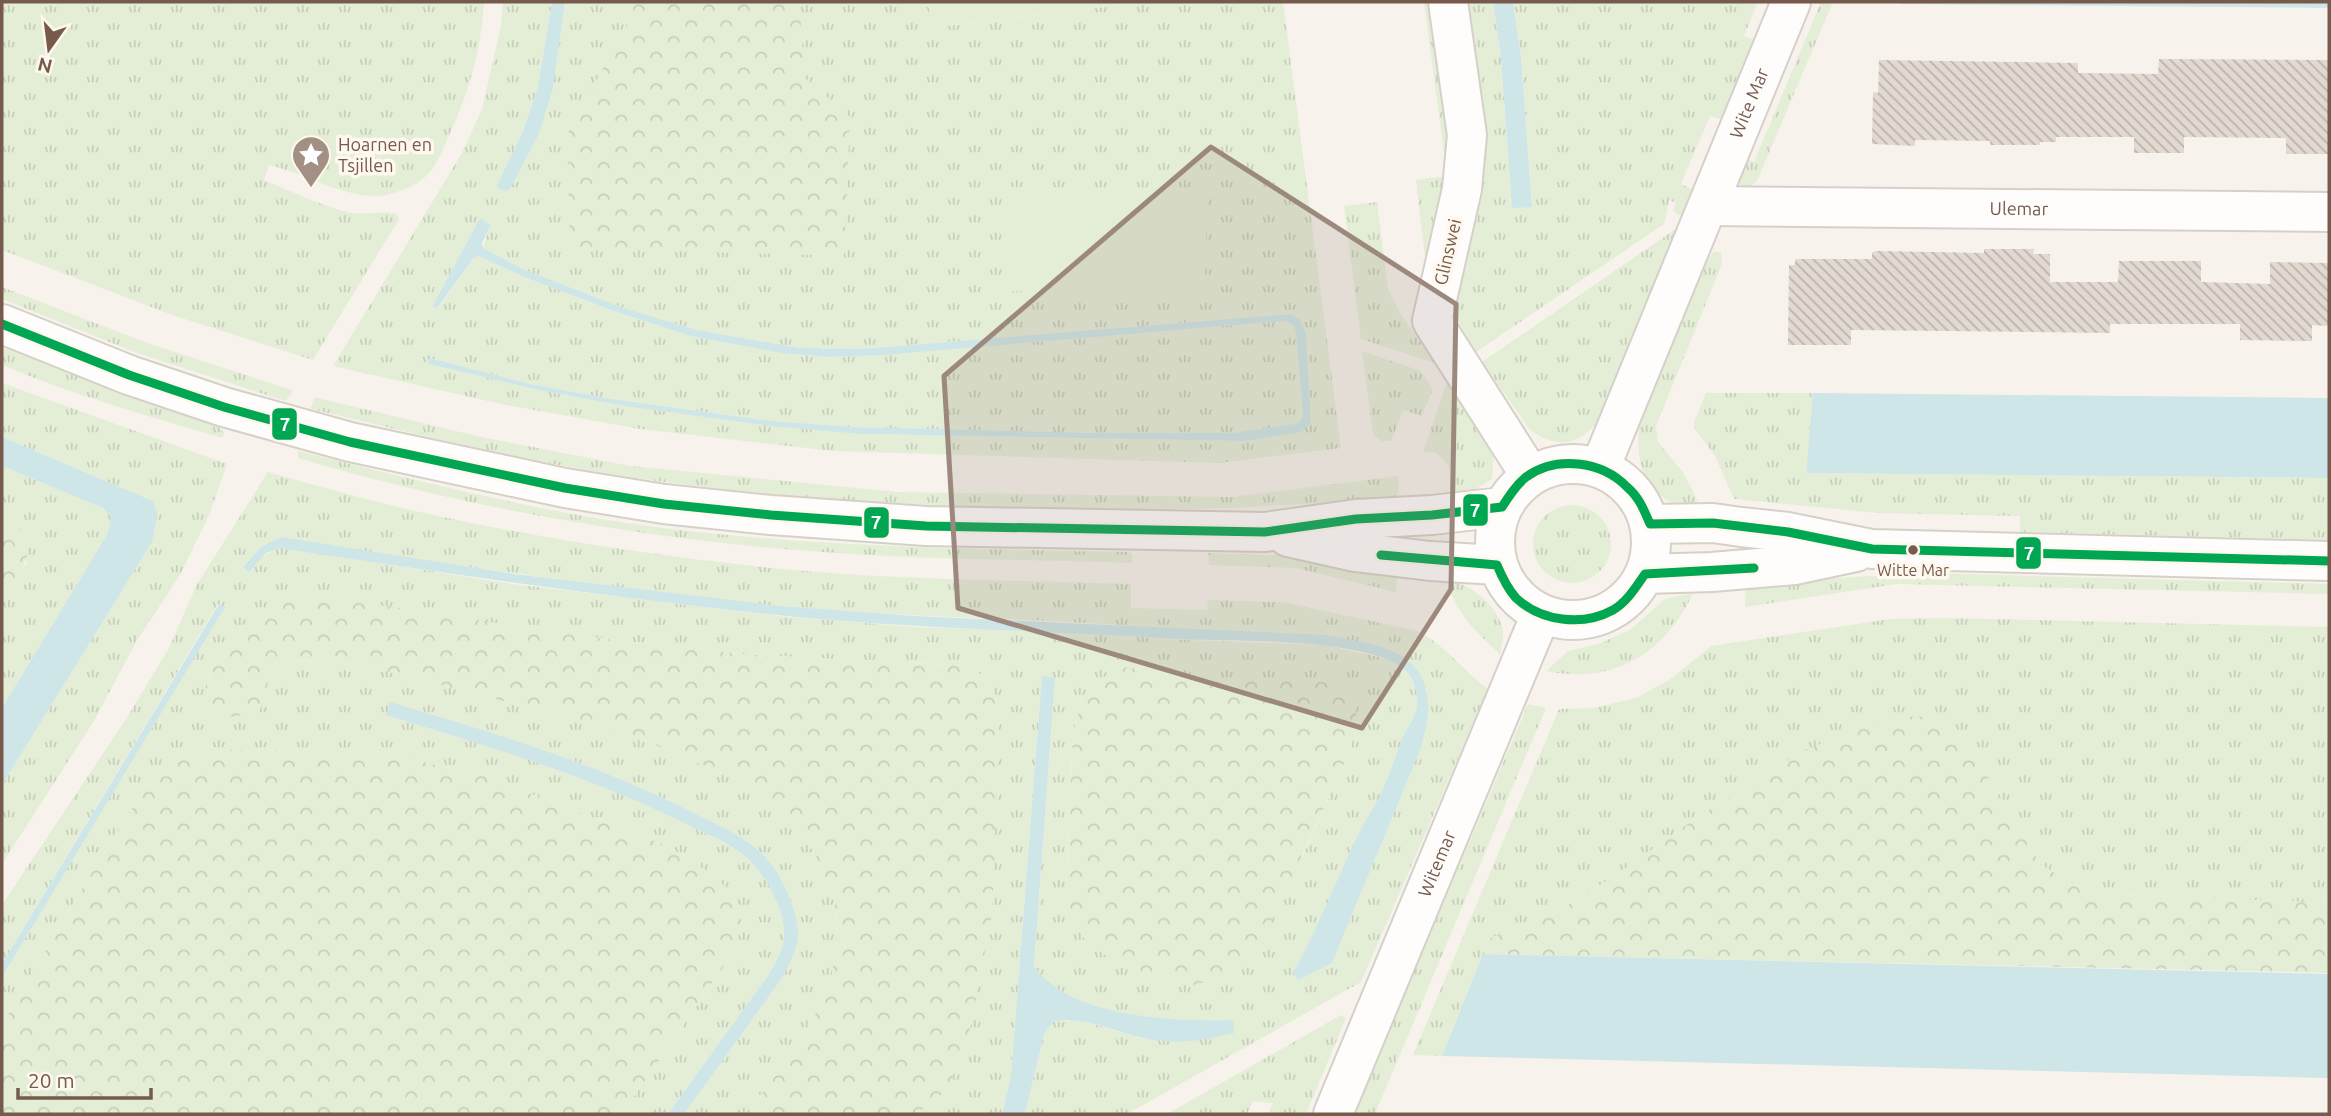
<svg xmlns="http://www.w3.org/2000/svg" width="2331" height="1116" viewBox="0 0 2331 1116" font-family="Ubuntu,sans-serif">
  <style>
    .grass { fill: url(#grass-tufts); fill-rule: evenodd }
    .forest { fill: url(#forest-crowns) }
    .garden { fill: #e4eed7 }
    .water { fill: #cee6e7 }
    .building { fill: url(#building-back-hatch) }
    .lines { fill: none; stroke-linecap: round; stroke-linejoin: round }
    .street-casing { stroke: #d7d0ca; stroke-width: 42 }
    .secondary-casing { stroke: #d7d0c8; stroke-width: 42 }
    .street { stroke: #fefdfc; stroke-width: 38 }
    .secondary { stroke: #fefdfc; stroke-width: 38 }
    .bus-1-casing { stroke: #fef8ef; stroke-width: 14 }
    .bus-1 { stroke: #00a651; stroke-width: 9 }
    .marked { fill: #9c887c; fill-opacity: 0.2; stroke: #9c887c; stroke-width: 5; stroke-linejoin: round }
    .bus-dot { fill: #765b4c; stroke: #fef8ef; stroke-width: 2.5 }
    .labels { text-anchor: middle; stroke-width: 7; stroke-linejoin: round; paint-order: stroke }
    .bus-label { font-size: 16px; fill: #765b4c; stroke: #fef8ef }
    .street-label { font-size: 18px; fill: #765b4c; stroke: #fef8ef }
    .poi-label { font-size: 18px; fill: #765b4c; stroke: #fef8ef; text-anchor: start }
    .line-badge { stroke: #fef8ef; stroke-width: 2.5 }
    .badge-label { font-size: 19px; text-anchor: middle; font-weight: bold; fill: #fff }
  </style>
  <defs>
    <pattern id="grass-tufts" width="24" height="20" patternUnits="userSpaceOnUse" patternTransform="scale(1.75)"><rect width="24" height="20" fill="#e4eed7"/><path d="M3 7l-1-3M5 7V3M7 7l1-3M15 17l-1-3M17 17v-4M19 17l1-3" fill="none" stroke="#c7ceba"/></pattern>
    <pattern id="forest-crowns" width="20" height="18" patternUnits="userSpaceOnUse" patternTransform="scale(1.75)"><rect width="20" height="18" fill="#e4eed7"/><path d="M2 6a3 3 0 1 1 6 0M12 15a3 3 0 1 1 6 0" fill="none" stroke="#c7ceba"/></pattern>
    <pattern id="building-back-hatch" width="6" height="6" patternUnits="userSpaceOnUse" patternTransform="scale(1.75)"><rect width="6" height="6" fill="#e2d9d1"/><path d="M-1 5l2 2M0 0l6 6M5-1l2 2" fill="none" stroke="#bcb3ac"/></pattern>
  </defs>
  <rect width="100%" height="100%" fill="#f7f3ec"/>
  <!-- grass -->
  <path class="grass" d="M2,2H484C481,52 468,95 447,140C442,152 435,169 425,177C414,187 390,196 376,196C339,196 304,173 269,165L264,180C291,191 319,205 347,212C364,216 381,210 397,214L399,219L313,360L175,316L2,250Z
    M503,2H552L538,87L523,131L497,185L505,191L510,189L539,134L553,88L565,2H928L932,28L1143,2H1283L1341,448L1219,463L832,451L640,429L501,404L333,366L462,153L482,109L501,26ZM480,218L490,225L483,248L523,269L621,307L697,330L800,348L860,349L1291,314L1306,333L1311,422L1245,441L861,434L772,425L624,406L534,389L429,364L428,359H434L530,384L612,399L772,421L853,427L1094,433H1233L1294,424L1300,421L1303,417L1296,333L1294,326L1285,321L884,355L828,357L781,353L690,336L614,311L524,277L478,256L473,259L439,307H432Z
    M1424,2H1440L1458,134L1426,266L1416,180L1447,176Z
    M1459,2H1493L1501,58L1512,208L1532,206L1521,57L1513,2H1758L1744,36L1760,42L1726,121L1710,116L1681,184L1697,192L1685,219L1673,211L1676,203L1669,200L1664,224L1476,352L1460,325L1454,302Z
    M1821,2H1833L1757,181L1751,186L1743,187L1737,181L1741,157L1754,162Z
    M1377,202L1388,289L1400,313L1435,363L1361,339L1344,206Z
    M1677,228H1682L1597,423C1576,447 1555,448 1530,430L1482,362Z
    M1713,252H1721L1722,264L1656,426L1658,442L1683,472L1697,500V512C1645,499 1632,466 1641,415L1708,260Z
    M2,287L150,344L292,390L291,395L285,401L137,353L2,299Z
    M2,346L123,393L220,428L224,433L222,438C148,416 73,395 2,365Z
    M1362,351L1421,371L1433,389L1422,416L1403,410L1391,441H1381L1373,434Z
    M1447,382L1494,455L1492,479L1476,489L1454,496L1450,494C1452,472 1453,468 1435,452H1423Z
    M2,383L227,464L210,513L180,575L136,642L94,721L2,864V785L152,542L153,501L2,437Z
    M1706,393H1813L1806,473L2329,478V540L2020,532V516L1878,513L1734,499L1715,456L1694,428V422Z
    M314,397L481,437L631,466L897,492L1232,497L1399,476L1398,499C1320,503 1241,509 1162,509C984,510 805,503 629,477C522,461 416,434 311,409Z
    M298,451C412,479 525,509 641,525C803,547 965,549 1128,552L1132,554V563C1051,560 969,560 888,556C692,547 486,514 298,458Z
    M2,466L103,508L111,517L108,533L2,708V601L27,562L7,519L2,517Z
    M268,472C315,485 363,499 411,510C530,537 650,555 771,568C891,580 1011,580 1131,584V608L1207,610L1208,600L1282,602L1414,630C1441,640 1463,671 1488,689L1361,982L1127,1114H1025L1044,1034L1053,1022L1080,1020L1143,1039L1233,1020C1219,1020 1204,1022 1189,1021C1141,1019 1062,1009 1034,966L1055,677L1042,676L1011,1076L1002,1113L917,1114L946,1091L970,666L738,654L582,636L245,624L221,654L207,682L259,713L275,660L347,661L625,732L757,788L797,824L816,856L835,903L837,942L830,987L800,1043L746,1114H684L780,981C788,967 796,953 798,937C800,910 777,864 756,848C735,831 709,821 686,809C592,762 491,732 390,703L387,715C489,746 592,777 688,825C707,834 732,844 748,859C767,876 785,908 784,934C784,949 776,962 769,974L668,1114H622L735,950L670,847L484,776L375,751L228,750L185,755L156,771L88,879L2,1025V977L224,607L218,604L2,964V905L126,719L169,648L196,586ZM281,537C446,565 613,589 779,606C870,615 962,617 1053,621C1164,627 1276,638 1387,648L1427,690L1421,748L1332,963L1293,973L1313,937L1358,836L1382,793L1405,732L1418,709L1417,693L1411,677L1401,665L1384,658L1324,645L1184,640L1051,631L915,627L779,616L513,584L279,547L244,567L262,546ZM1124,667L1187,679H1268L1357,729L1341,771L1302,857L1195,985L1156,976L1114,962L1074,924L1066,895L1073,735L1082,698Z
    M1533 544a39 39 0 1 1 78 0a39 39 0 1 1-78 0Z
    M1208,553L1296,556L1397,569L1396,592L1296,568L1209,565Z
    M1925,573L2329,584V594L1897,584L1745,607L1746,583Z
    M1446,579C1471,585 1498,604 1503,631C1504,638 1501,646 1500,654C1474,631 1456,613 1446,579Z
    M1693,593C1665,654 1613,685 1546,671L1568,651L1599,644L1631,629L1665,599Z
    M1947,618L2329,627V903L2091,894L2041,865L1958,730L1610,879L1550,916L1512,928L1489,939L1442,1056L1413,1055L1559,709L1594,708L1636,698L1672,678L1711,646L1890,619Z
    M1528,704L1546,708L1375,1114H1354Z
    M1341,1015L1346,1018L1306,1114H1268L1273,1103L1253,1101L1247,1114H1167Z"/>
  <!-- forest -->
  <path class="forest" d="M633,2H799L805,78L850,117L844,256L570,248L567,135L633,12Z
    M2,517C50,538 21,572 2,601Z
    M333,598L582,636L738,654L970,666L994,685L999,734L992,915L967,1045L946,1091L917,1114H746L800,1043L830,986L837,942L835,903L816,856L796,824L757,788L625,732L347,661L275,660L259,713L220,718L202,701L207,682L221,654L245,624L285,600Z
    M1124,667L1187,679H1268L1336,683L1347,690L1356,707L1357,729L1341,771L1272,920L1242,961L1216,978L1195,985L1156,976L1114,962L1086,941L1074,924L1066,895L1073,735L1082,698L1097,681Z
    M1915,716L1942,718L1958,730L2041,865L2091,894L2329,903V973L1483,954L1489,939L1512,928L1550,916L1610,879L1698,817L1807,749L1875,723Z
    M228,750L375,751L484,776L670,847L719,879L736,905L742,923L735,950L622,1114H2V1025L88,879L156,771L185,755Z"/>
  <!-- garden -->
  <path class="garden" d="M928,2H1143L931,28Z
    M1011,187L1207,191L1205,295L1009,291Z"/>
  <!-- water -->
  <path class="water" d="M552,2H565L553,88L539,134L510,189L505,191L498,188L497,185L523,131L538,87Z
    M1493,2H1513L1521,57L1532,207L1512,208L1501,58Z
    M1901,2H2329V8L1901,4Z
    M480,218L491,225L482,243L483,248L523,269L621,307L697,330L800,348L860,349L1291,314L1300,320L1306,333L1311,423L1301,432L1245,441L861,434L772,426L624,406L534,389L429,364L428,359H434L530,384L612,399L772,421L853,427L1094,433H1233L1294,424L1300,421L1303,417L1296,333L1294,326L1285,321L884,355L828,357L781,353L690,336L614,311L524,277L478,256L473,259L438,307H432Z
    M1813,393L2329,398V478L1806,473Z
    M2,437L153,501L157,515L152,542L2,785V708L108,533L111,517L103,508L2,466Z
    M281,537L514,574L780,606L915,616L1325,635C1372,644 1430,647 1428,710C1428,722 1424,735 1421,748L1332,963L1298,980L1293,973C1317,930 1335,884 1356,839C1363,824 1373,809 1381,794C1389,776 1395,757 1402,739C1406,728 1416,717 1417,706C1418,697 1415,685 1411,677C1386,635 1223,642 1175,639C1043,630 909,629 777,615C610,598 444,573 279,548L266,553L249,572L243,567L262,546Z
    M219,604L225,607L2,977V964Z
    M1042,676L1055,677L1034,966C1069,1018 1176,1022 1233,1020L1234,1033C1202,1041 1175,1045 1143,1038C1112,1032 1085,1015 1053,1022L1044,1034L1025,1114H1002L1011,1076Z
    M390,702C491,732 592,762 686,809C709,821 735,831 756,848C777,864 800,910 798,937C796,953 788,967 780,981L684,1114H668L769,974C776,962 784,949 784,934C785,910 766,875 748,859C732,844 707,834 688,825C592,777 488,746 386,715Z
    M1483,954L2329,974V1078L1442,1056Z"/>
  <!-- building -->
  <path class="building" d="M2159,59L2329,60V154H2286V138L2184,137V153H2134V137H2056V142H2040V145H1990V141L1915,140V146L1872,144L1873,92L1878,93L1879,60L2078,63V73L2158,74Z
    M1984,249H2034L2033,254H2050V282H2118L2119,261H2201V282L2270,284V262L2329,263V326L2312,325V341L2240,340V324H2110V333L1851,330V345H1788L1789,265H1795V259H1872V252L1877,251L1984,253Z"/>
  <g class="lines">
    <defs>
      <g id="street">
        <path d="M1448,2L1467,135L1462,189L1432,321L1530,475"/>
        <path id="s1" d="M1709,206L2329,212"/>
        <path id="s2" d="M1600,468L1791,2"/>
        <path id="s3" d="M1333,1114L1541,614"/>
      </g>
      <path id="secondary" d="M2,324L129,375L224,407L350,442L565,488L664,504L771,515L926,526L1265,532L1356,519L1432,515L1502,507
        M1495 542a78 78 0 1 1 156 0a78 78 0 1 1-156 0Z
        M1650,524L1713,523L1741,527L1788,532L1872,549L2329,561
        M1288,537L1355,552L1430,561L1497,565
        M1645,574L1712,572L1795,565L1856,552"/>
    </defs>
    <!-- street casing -->
    <use href="#street" class="street-casing"/>
    <!-- secondary casing -->
    <use href="#secondary" class="secondary-casing"/>
    <!-- street -->
    <use href="#street" class="street"/>
    <!-- secondary -->
    <use href="#secondary" class="secondary"/>
    <defs>
      <path id="bus-1" d="M2,324L129,375L224,407L350,442L565,488L664,504L771,515L926,526L1265,532L1356,519L1432,515L1502,507C1509,496 1516,485 1526,477C1556,455 1602,461 1627,487C1639,497 1644,510 1650,524L1713,523L1788,532L1872,549L2329,561
        M1381,555L1497,565C1502,577 1507,588 1516,598C1541,621 1582,627 1613,610C1627,602 1636,587 1645,574L1754,568"/>
    </defs>
    <!-- bus-1 casing -->
    <use href="#bus-1" class="bus-1-casing"/>
    <!-- bus-1 -->
    <use href="#bus-1" class="bus-1"/>
  </g>
  <!-- marked area -->
  <path class="marked" d="M1211,147L1456,304L1451,589L1362,728L958,608L944,376Z"/>
  <!-- icons -->
  <defs>
    <symbol id="sight-pin" viewBox="-11 -11 22 30"><path d="M0 17L-7.5 6A9.5 9.5 0 1 1 7.5 6Z" fill="#a39084" stroke="#fef8ef"/><path d="M0-6L1.8-2.2L6-1.7L2.9 1.2L3.7 5.4L0 3.3L-3.7 5.4L-2.9 1.2L-6-1.7L-1.8-2.2Z" fill="#fff"/></symbol>
  </defs>
  <g fill-rule="evenodd">
    <use href="#sight-pin" x="289" y="133" width="44" height="60"/>
  </g>
  <!-- markers -->
  <circle class="bus-dot" cx="1913" cy="550" r="6"/>
  <g class="labels">
    <!-- bus labels -->
    <g class="bus-label">
      <text x="1913" y="576">Witte Mar</text>
    </g>
    <!-- street labels -->
    <g class="street-label">
      <text dy="6" stroke="none"><textPath href="#s2" startOffset="394">Wite Mar</textPath></text>
      <text dy="6" stroke="none"><textPath href="#s1" startOffset="310">Ulemar</textPath></text>
      <text transform="translate(1448 252) rotate(-77)" y="6">Glinswei</text>
      <text dy="6" stroke="none"><textPath href="#s3" startOffset="271">Witemar</textPath></text>
    </g>
    <!-- poi labels -->
    <g class="poi-label">
      <text x="338" y="151">Hoarnen en<tspan x="338" dy="21">Tsjillen</tspan></text>
    </g>
  </g>
  <g class="line-badge">
    <rect x="271" y="407" width="27" height="34" rx="7" fill="#00a651"/>
    <rect x="1462" y="493" width="27" height="34" rx="7" fill="#00a651"/>
    <rect x="863" y="506" width="27" height="33" rx="7" fill="#00a651"/>
    <rect x="2015" y="536" width="27" height="34" rx="7" fill="#00a651"/>
  </g>
  <g class="badge-label">
    <text x="285" y="431">7</text>
    <text x="1475" y="517">7</text>
    <text x="876" y="529">7</text>
    <text x="2029" y="560">7</text>
  </g>
  <!-- border -->
  <rect width="2331" height="1116" fill="none" stroke="#765b4c" stroke-width="7"/>
  <!-- north arrow -->
  <g transform="translate(49 49) rotate(194)" stroke="#fef8ef" stroke-width="5" paint-order="stroke">
  <path d="M0-5L12 26L0 18L-12 26Z" fill="#765b4c"/>
  <text y="-10" font-size="19" font-weight="bold" text-anchor="middle" fill="#765b4c">N</text>
  </g>
  <!-- scale -->
  <path d="M18 1088v10h133v-10" fill="none" stroke="#765b4c" stroke-width="3.5"/>
  <text x="28" y="1088" font-size="21" fill="#765b4c" stroke="#fef8ef" stroke-width="5" paint-order="stroke">20 m</text>
</svg>
